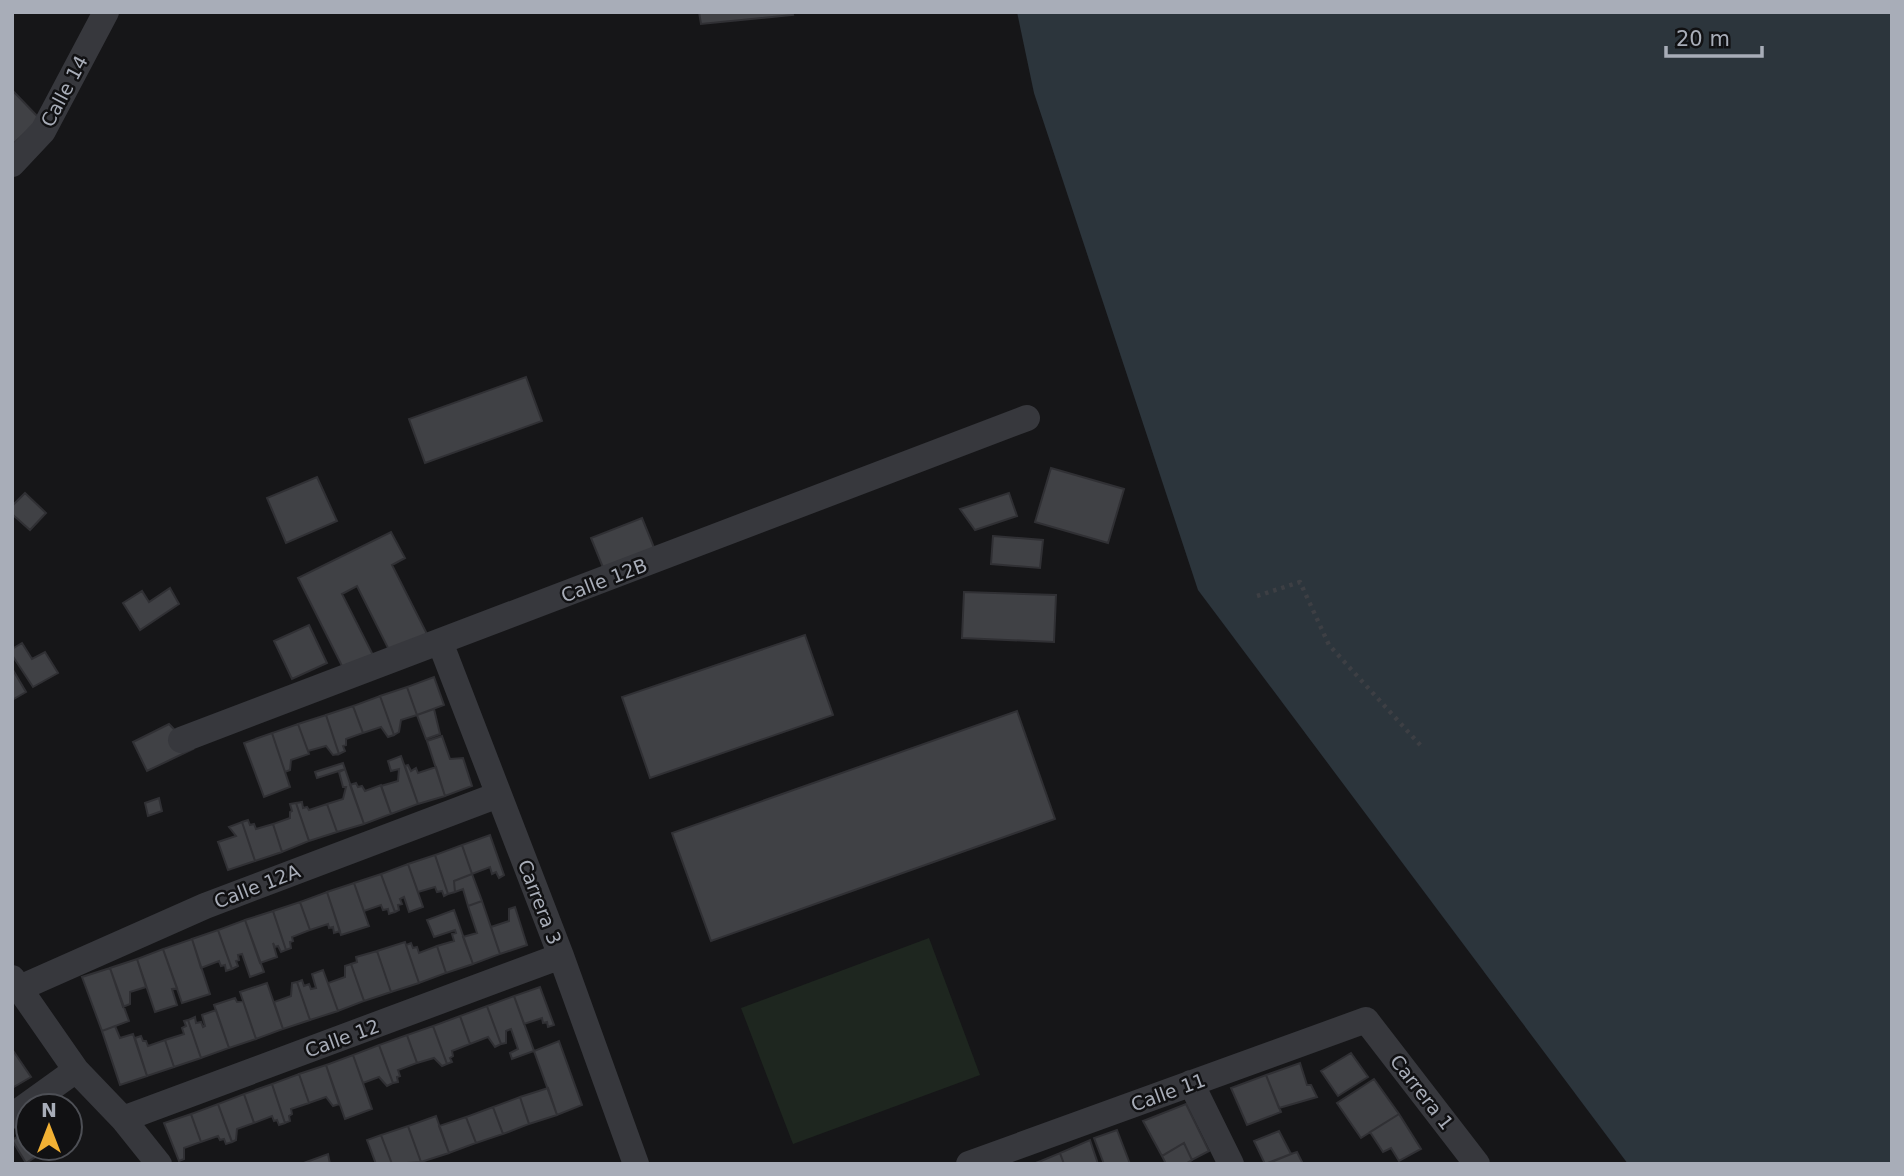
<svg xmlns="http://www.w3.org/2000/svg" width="1904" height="1176" viewBox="0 0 1904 1176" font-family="'DejaVu Sans',sans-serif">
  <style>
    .green { fill: #1e261f }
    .water { fill: #2c353c }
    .building { fill: #404145; stroke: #303034; stroke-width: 2 }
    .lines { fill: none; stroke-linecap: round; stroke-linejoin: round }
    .path { stroke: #3d3f44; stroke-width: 4.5; stroke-dasharray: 3.5 5; stroke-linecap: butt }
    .minor { stroke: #37383d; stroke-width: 26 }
    .labels { text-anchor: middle; stroke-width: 5; stroke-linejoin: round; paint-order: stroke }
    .street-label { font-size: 19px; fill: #a8adb8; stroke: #111113 }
  </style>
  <rect width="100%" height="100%" fill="#161618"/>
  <!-- green -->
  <path class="green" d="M929,938L980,1075L793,1144L741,1008Z"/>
  <!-- water -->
  <path class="water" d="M1017,12H1892V1164H1628L1198,590L1034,93Z"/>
  <!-- building -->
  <path class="building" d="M699,12H792L793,15L701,24Z
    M12,90L40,119L12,145Z
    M526,377L542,421L425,463L409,419Z
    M1051,468L1124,489L1108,543L1035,522Z
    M317,477L337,521L286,543L267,498Z
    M25,493L46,513L30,530L12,514V506Z
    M1009,493L1017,516L975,530L960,509Z
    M642,518L655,550L604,570L591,538Z
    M391,532L405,558L392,565L427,634L390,652L357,586L342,594L374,657L345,672L298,578Z
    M993,536L1043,540L1040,568L991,564Z
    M170,588L179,604L140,630L123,603L142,591L149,602Z
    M964,592L1056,595L1054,642L962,638Z
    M309,625L327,663L292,679L274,641Z
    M805,635L833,715L650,778L622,697Z
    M22,643L32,659L45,652L58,673L33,687L12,655V649Z
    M13,670L26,692L12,700V671Z
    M434,677L444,705L417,715L407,687Z
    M407,687L417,715L401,720L399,732L394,735L380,696Z
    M380,696L394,735L388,737L381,727L363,733L353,706Z
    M353,706L363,733L346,739V745L343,746L345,751L339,754L326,715Z
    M434,709L440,734L426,739L417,715Z
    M1017,711L1055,819L711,941L672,833Z
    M326,715L339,754L333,755L326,746L308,751L298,724Z
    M169,724L193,749L147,771L133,742Z
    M298,724L309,754L291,760L290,770L285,772L272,733Z
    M272,733L290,787L264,797L244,743Z
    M442,736L450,759L463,758L472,786L445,796L427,741Z
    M401,756L418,804L391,814L381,786L398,781L399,769L391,771L388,761Z
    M343,763L345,769L317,778L315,772Z
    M408,765L411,771L416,768L418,773L436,767L445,796L418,804L405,766Z
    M345,769L364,824L337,832L327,804L343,799L346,787H343L339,772Z
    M356,783L358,787L362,786L365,791L381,785L391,814L364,824L350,785Z
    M159,798L162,811L148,816L145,803Z
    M302,802L303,808L307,807L309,810L327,804L337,832L309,841L296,803Z
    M296,803L309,841L282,852L273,824L290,818V812L292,811L290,804Z
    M248,820L250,825L254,824L256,829L273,824L282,852L255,861L242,822Z
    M242,822L255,861L228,870L218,842L236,836L229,827Z
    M490,835L504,875L499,878L496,872L492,874L490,867L472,874L462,845Z
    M462,845L472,874L454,881L455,892L448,894L435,855Z
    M435,855L448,894L444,896L442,891L437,892L435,887L418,892L408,864Z
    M408,864L423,907L409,912L404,897L400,899L402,904L398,905L399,910L395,912L381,874Z
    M381,874L395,912L389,914L388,909L383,910L381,905L364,911L354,883Z
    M472,874L482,901L468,906L463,889L455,892L454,881Z
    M354,883L369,926L341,935L327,892Z
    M327,892L340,931L334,933L333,927L329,928L328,924L310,930L300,902Z
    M482,901L500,954L473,964L463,937L477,933L468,906Z
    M300,902L310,930L292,937L293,941L290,942L291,948L286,950L273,911Z
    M515,907L527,945L500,954L491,927L509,921V909Z
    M454,910L473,964L446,973L437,946L454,941L452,934L456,933L455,930L434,937L427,920Z
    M273,911L286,950L281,952L278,946L275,947L273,943L277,957L260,963L245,920Z
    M245,920L264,972L250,977L242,954L238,955L239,960L236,961L238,966L232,969L218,930Z
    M218,930L232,969L226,971L225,965L221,966L219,961L201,968L192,939Z
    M192,939L210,994L182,1003L163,949Z
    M405,942L419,983L391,992L377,951Z
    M411,943L413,948L417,947L419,953L437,946L446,973L419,983L406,945Z
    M163,949L177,988L172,989L177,1005L155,1012L137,959Z
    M377,951L391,992L364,1001L351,964L357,962L356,957Z
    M137,959L146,987L130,992V1004L123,1007L110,968Z
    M351,964L364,1001L338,1011L328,983L345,977V966Z
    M110,968L129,1021L102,1031L82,977Z
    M323,970L338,1011L310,1020L297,982L302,980L304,986L309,984L311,989L316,988L312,974Z
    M297,982L310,1020L283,1029L274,1002L291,996L292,983Z
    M267,983L283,1029L256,1039L240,992Z
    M540,987L554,1025L548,1027L547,1022L543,1023L542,1018L524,1024L514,996Z
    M514,996L534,1051L512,1059L510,1053L518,1049L511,1029L506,1031V1043L501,1044L487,1006Z
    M235,998L237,1002L243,1001L256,1039L229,1048L214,1005Z
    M487,1006L501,1044L495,1047L488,1037L470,1044L460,1016Z
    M216,1010L229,1048L201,1058L188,1020L195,1017L196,1023L201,1022L203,1027L205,1026L202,1015Z
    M460,1016L470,1044L452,1051L453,1056L450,1058L452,1062L447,1064L433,1026Z
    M188,1020L201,1058L174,1067L165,1040L184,1034L182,1028L186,1026L184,1021Z
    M115,1026L120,1038L133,1034L147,1076L120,1085L102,1031Z
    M433,1026L447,1064L442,1066L434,1058L417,1063L407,1035Z
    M407,1035L417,1063L398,1070L400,1076L397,1077L398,1082L393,1083L379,1045Z
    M141,1036L143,1041H146L148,1046L165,1040L174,1067L147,1076L135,1038Z
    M559,1041L582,1105L557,1115L534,1051Z
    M379,1045L393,1083L387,1086L379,1077L363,1083L353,1055Z
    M12,1049L31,1077L12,1088Z
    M1351,1053L1368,1077L1338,1096L1321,1071Z
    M353,1055L372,1109L345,1119L326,1065Z
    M1300,1063L1307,1085H1311L1317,1097L1279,1108L1266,1075Z
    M326,1065L339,1104L333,1106L326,1097L309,1103L299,1074Z
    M299,1074L309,1103L291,1109L292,1114L289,1116L290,1121L285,1123L272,1084Z
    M1266,1075L1281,1112L1247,1125L1231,1088Z
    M1374,1079L1399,1114L1361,1138L1337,1103Z
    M272,1084L285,1123L279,1125L277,1120L274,1121L272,1116L254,1123L244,1094Z
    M548,1088L557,1115L529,1124L520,1097Z
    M244,1094L254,1123L237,1129L236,1140L232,1142L218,1104Z
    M520,1097L529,1124L503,1134L493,1107Z
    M218,1104L232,1142L226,1144L224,1139L220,1140L218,1136L201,1142L191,1114Z
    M1186,1104L1209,1151L1192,1160L1184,1143L1162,1156L1143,1121Z
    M493,1107L503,1134L476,1143L466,1117Z
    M191,1114L201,1142L184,1148V1159L179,1161L164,1123Z
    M1399,1114L1421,1149L1399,1161L1391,1148L1383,1152L1370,1132Z
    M436,1116L449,1153L421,1162L408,1126Z
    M466,1117L476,1143L449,1153L439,1126Z
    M408,1126L421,1162L392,1164L381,1135Z
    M28,1130V1148H49L26,1163L12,1140Z
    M1117,1130L1130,1164H1104L1094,1138Z
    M1279,1131L1291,1154L1265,1164L1254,1141Z
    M381,1135L392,1164H376L367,1140Z
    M1090,1140L1098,1164H1064L1060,1153Z
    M1184,1143L1192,1160L1185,1164H1166L1162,1156Z
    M1297,1152L1303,1164H1267L1291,1154Z
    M1060,1153L1064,1164H1033L1041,1161Z
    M328,1154L330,1164H301Z"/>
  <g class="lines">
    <!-- path -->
    <path class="path" d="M1257,596L1300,582L1329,645L1422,747"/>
    <!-- minor -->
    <path class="minor" d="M12,164L43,131L106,12
      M440,642L561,956L636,1164
      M181,740L1027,418
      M12,978L76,1070L123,1119L159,1164
      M20,988L205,906L498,795
      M1191,1083L1231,1164
      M12,1116L76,1070
      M123,1119L561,956
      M969,1164L1366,1020L1477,1164"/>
  </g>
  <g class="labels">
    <!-- street labels -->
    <g class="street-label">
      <text transform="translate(64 91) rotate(-62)" y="7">Calle 14</text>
      <text transform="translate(604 580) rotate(-21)" y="7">Calle 12B</text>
      <text transform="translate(257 886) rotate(-21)" y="7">Calle 12A</text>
      <text transform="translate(540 902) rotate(69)" y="7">Carrera 3</text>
      <text transform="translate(342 1038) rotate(-20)" y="7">Calle 12</text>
      <text transform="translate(1168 1092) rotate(-20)" y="7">Calle 11</text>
      <text transform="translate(1422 1092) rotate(52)" y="7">Carrera 1</text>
    </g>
  </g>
  <!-- border -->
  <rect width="1904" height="1176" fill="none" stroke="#a8adb8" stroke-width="28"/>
  <!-- north arrow -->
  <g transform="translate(49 1127)"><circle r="33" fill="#111113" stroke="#4d4f55" stroke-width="2"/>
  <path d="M0-5L12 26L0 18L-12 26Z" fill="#f2b134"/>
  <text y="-10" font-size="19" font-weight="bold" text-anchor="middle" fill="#a8adb8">N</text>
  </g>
  <!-- scale -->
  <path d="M1666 46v10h96v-10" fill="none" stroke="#a8adb8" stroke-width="3.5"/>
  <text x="1676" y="46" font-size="21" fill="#a8adb8" stroke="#111113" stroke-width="5" paint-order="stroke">20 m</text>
</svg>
